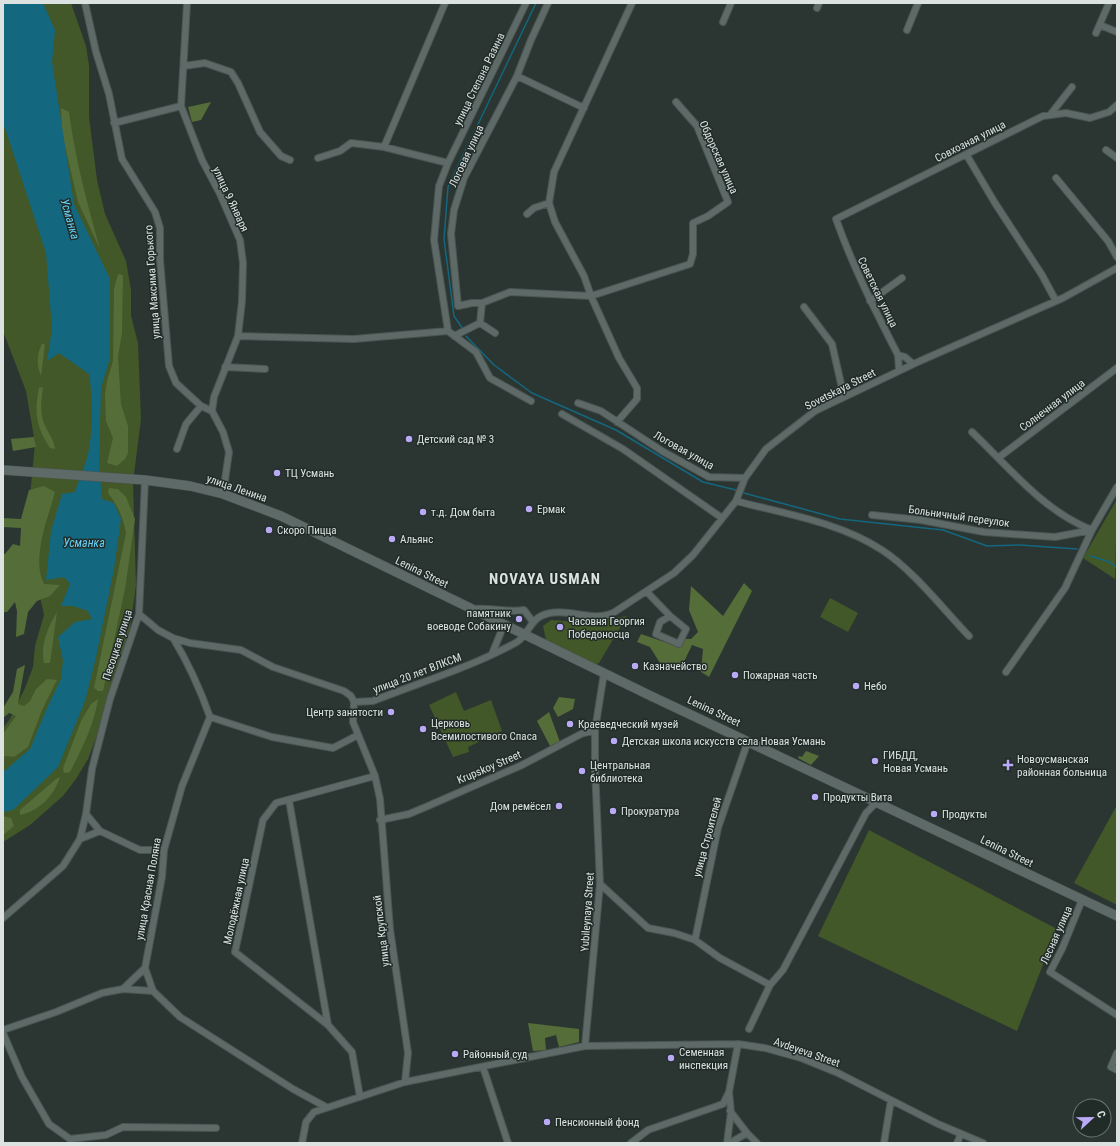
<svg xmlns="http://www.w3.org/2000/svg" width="1120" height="1146" viewBox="0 0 1120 1146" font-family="'Roboto Condensed',sans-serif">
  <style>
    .green { fill: #425828 }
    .forest { fill: #556d38 }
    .water { fill: #13677f }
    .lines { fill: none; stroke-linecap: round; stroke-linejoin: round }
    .stream { stroke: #13677f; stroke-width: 1.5 }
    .street-casing { stroke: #4b5552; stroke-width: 8 }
    .secondary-casing { stroke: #4b5552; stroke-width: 10 }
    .street { stroke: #5e6a67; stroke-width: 6 }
    .secondary { stroke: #5e6a67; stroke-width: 9 }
    .poi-dot { fill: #baaaf6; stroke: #212c29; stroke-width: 1.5 }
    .labels { text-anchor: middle; stroke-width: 3; stroke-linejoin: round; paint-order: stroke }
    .street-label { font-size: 11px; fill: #dbe2e0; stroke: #212c29 }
    .poi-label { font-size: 11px; fill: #dbe2e0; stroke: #212c29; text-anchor: start }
    .water-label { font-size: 12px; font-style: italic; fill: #65d3f9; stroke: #212c29 }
    .district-label { font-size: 15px; font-weight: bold; letter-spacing: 1px; fill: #dbe2e0; stroke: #212c29 }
  </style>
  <rect width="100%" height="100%" fill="#2b3633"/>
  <!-- green -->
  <path class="green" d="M3,3H71L86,46L89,65V117L97,180L105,214L126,261L131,290V316L138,343L141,419L133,482L136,585L130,628L98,733L88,759L76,779L63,796L30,825L3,842V728L10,719L25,688L33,667L35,646L44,615L38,588L29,507L35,443L26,391L3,331Z
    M1117,499L1115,579L1083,558Z
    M830,598L858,613L848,632L820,617Z
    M627,616L599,663L596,664L546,640L543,626L551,620L590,623Z
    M456,692L464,711L491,700L502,731L468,747L469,752L453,757L429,705Z
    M1117,805V905L1074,883Z
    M869,830L1057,929L1017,1031L818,936Z"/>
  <!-- forest -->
  <path class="forest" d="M211,102L201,120L192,122L188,107Z
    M61,108L69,112C75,158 87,203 100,249L78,202L62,133Z
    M118,274L123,275L122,333L118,357L121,404L128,426V453L125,459L117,466L107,463L113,438L106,421L105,395L107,381L113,361L114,289Z
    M42,343L45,345L41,376C36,364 37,355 42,343Z
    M43,387C42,396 40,407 42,416C44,429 54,437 55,449L50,448C36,427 34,413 39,388Z
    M34,437L36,447L13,451L11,439Z
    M44,486L55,492C48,518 31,559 44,584L60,585L50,596L37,601L28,612L24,634L16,637L17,611L15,602L7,612H3V554H5L13,544L20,546L21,528L3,527V518L21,519L29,490Z
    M109,488L118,489L126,497L135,519L125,589L103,691H98L94,688L126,533C123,517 118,506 108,493Z
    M744,583L752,591L709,677L701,672L703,649L692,645L681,668H663L650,647L637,642L641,634L679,647L684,639H691L698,632L689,610L691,586L723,616Z
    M57,612L50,663H44C40,645 48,627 57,612Z
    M25,665L18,704L24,706L30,701L36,689L47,679L57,680L42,710L28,747L14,757L7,756L3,757V734L16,716L9,713L3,718V708L13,692L17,669Z
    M559,697L575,699L573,709L558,717L553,708Z
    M98,699C94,726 82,748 70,772L64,773L63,768L81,721L91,704Z
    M549,712L560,742L550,746L537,721Z
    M806,751L819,756L811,765L798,758L799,756L802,757Z
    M60,777C54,796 39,811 20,815V810L56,779Z
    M3,816L11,818L14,826L3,835Z
    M528,1023L579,1029V1042L559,1047L556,1035L545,1038L546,1050L533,1051Z"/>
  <!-- water -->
  <path class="water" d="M3,3H43L55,30L52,62L74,204L110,279V358L101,388L99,464L102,499L114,503L121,519L114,569L96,657L85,701L58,767L13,810L3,812V772L30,749L47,708L61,679L63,661L58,637L75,622L92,619L88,611L73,606H61L70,584L64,577L46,580L51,531L62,494L75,492C79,479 85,467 88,454C93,432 93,396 89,374L59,353L47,361L52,329L46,253L5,128L3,126Z"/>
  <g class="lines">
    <!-- stream -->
    <path class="stream" d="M463,329L454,316L444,239L448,187L536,3
      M466,336L494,365L532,393L616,430L703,482L736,490
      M744,493L840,519L943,530L987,546L1020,545L1077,549
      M1090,556L1110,562L1117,568"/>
    <defs>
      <path id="street" d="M85,3L96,52L109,94L122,159L155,212L160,228V260L169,366L176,383L201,406L212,411
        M187,3L181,106L202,160L220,194L240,240L243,263L242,301L238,336L214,397L212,411L223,432L229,452L223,494
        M526,3L448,163L439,186L434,240L448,331L476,352L490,378L531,401
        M817,8L819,3
        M723,22L731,3
        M1100,25L1117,32
        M907,30L918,3
        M1096,33L1109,3
        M184,66L205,63L231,72L238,83L260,132L281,156L290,160
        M517,76L584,108
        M1050,115L1072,87
        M114,123L181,106
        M384,147L445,3
        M1106,150L1117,158
        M966,154L995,203L1042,275L1056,301
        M318,158L340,151L351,143L384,147L448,163
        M1056,178L1108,241L1117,257
        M527,214L534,208L549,203
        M870,301L902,278
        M482,303H472L458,306L451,234L454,210L464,178L517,76L531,40L548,3
        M804,307L832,344L844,397
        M480,323L495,333
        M238,336L354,339L448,331
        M454,336L480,323L482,303L510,292L591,296L690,264L693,254V223L708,216L728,202L697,126L676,102
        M898,355L899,370
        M913,364L905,357L898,355C875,310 853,267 836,219L1043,116L1066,113L1090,118L1109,112L1117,105
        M225,367L265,369
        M578,403L601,411L662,451L709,477L745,478
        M562,414L623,449L722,518
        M617,422L637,399V388L619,358L591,296L584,276L555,222L549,203L554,172L632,3
        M972,432C1009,467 1043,511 1092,530
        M177,449L186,424L201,406
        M998,458L1117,368
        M736,501C785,514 839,522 882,550C913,570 943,609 969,636
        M872,515L921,520L984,532L1055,537L1092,530
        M647,592L670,616L660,622L656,634L679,644L686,629L670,616
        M473,609C490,607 507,613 524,610L533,622
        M139,614L158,630L173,638L190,643L241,650L273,667L344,691L351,696L354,702
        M173,638C189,664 200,689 210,717L272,737L333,748L358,735
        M492,654L501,632L497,621
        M1006,672L1065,588L1092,530L1117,487
        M354,702L373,701C421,682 472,667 517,642C528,635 530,621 541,616C564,605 590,623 613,613L674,573L693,555L736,501L745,478L766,449L815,411L920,361L1063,298L1117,268
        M354,702L353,722L375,776L380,799L390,929L408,1053L405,1082
        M289,800L328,1025L352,1052L360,1097
        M86,814L100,831L140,850H164
        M380,820L409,814L428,806L522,765L581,734L595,730
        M80,839L100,831
        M600,884L648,928L674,933L695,940L720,958L770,985
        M1082,900L1062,949L1050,972L1117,1015
        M3,918L63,866L80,839L86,814L92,769L110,699L139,614L145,480
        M695,940L718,828L748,741
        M145,968L153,991
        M123,989L153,991L180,1017L293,1089L326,1107
        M328,1025L235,952L263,820L276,803L375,776
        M749,1029L770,985L783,970L866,813L877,802
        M3,1030L56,1012L102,993L123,989L145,968L162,877L164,850L182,786L210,717
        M3,1033L22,1077L49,1124L70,1139L106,1135L123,1127L216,1128
        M585,1046L600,884L595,768V730L604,673
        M1117,1053L1111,1067L1117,1070
        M483,1067L508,1143
        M730,1111L747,1133
        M302,1143L306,1122L314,1112L405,1082L585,1046L738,1044L765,1048L801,1058L838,1073L938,1124L983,1143
        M631,1143L648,1130L723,1104L729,1092
        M727,1143L731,1112L729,1092L738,1044
        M730,1143L747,1133L757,1143
        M884,1143L891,1100
        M957,1143L961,1134"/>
      <path id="secondary" d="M3,470L145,480L190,486L223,494L281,516L651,696L1117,916"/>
    </defs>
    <!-- street casing -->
    <use href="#street" class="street-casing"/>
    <!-- secondary casing -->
    <use href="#secondary" class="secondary-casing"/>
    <!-- street -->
    <use href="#street" class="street"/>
    <!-- secondary -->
    <use href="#secondary" class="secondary"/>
  </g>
  <!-- markers -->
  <g class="poi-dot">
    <circle cx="409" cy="439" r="4"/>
    <circle cx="277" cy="473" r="4"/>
    <circle cx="529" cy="509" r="4"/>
    <circle cx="423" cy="512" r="4"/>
    <circle cx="269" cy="530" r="4"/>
    <circle cx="392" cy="539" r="4"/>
    <circle cx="519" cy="619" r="4"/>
    <circle cx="560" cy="627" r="4"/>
    <circle cx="635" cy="666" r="4"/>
    <circle cx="735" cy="675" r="4"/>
    <circle cx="856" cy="686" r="4"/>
    <circle cx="391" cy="712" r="4"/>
    <circle cx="570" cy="724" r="4"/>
    <circle cx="423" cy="729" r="4"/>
    <circle cx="614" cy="741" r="4"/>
    <circle cx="875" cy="761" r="4"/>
    <path d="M1006 759h4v4h4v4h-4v4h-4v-4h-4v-4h4z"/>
    <circle cx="582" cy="771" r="4"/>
    <circle cx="815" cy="797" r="4"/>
    <circle cx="559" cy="806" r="4"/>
    <circle cx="613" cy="811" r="4"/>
    <circle cx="934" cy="814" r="4"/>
    <circle cx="455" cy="1054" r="4"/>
    <circle cx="671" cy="1058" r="4"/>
    <circle cx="547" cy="1122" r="4"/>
  </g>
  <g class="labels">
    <!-- street labels -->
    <g class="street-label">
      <text transform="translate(479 79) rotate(-64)" y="4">улица Степана Разина</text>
      <text transform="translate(970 141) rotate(-27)" y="4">Совхозная улица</text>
      <text transform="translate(466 156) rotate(-65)" y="4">Логовая улица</text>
      <text transform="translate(719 157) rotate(66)" y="4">Обдорская улица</text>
      <text transform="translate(231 199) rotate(65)" y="4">улица 9 Января</text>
      <text transform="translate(152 282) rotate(-94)" y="4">улица Максима Горького</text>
      <text transform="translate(878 292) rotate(64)" y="4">Советская улица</text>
      <text transform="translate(840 389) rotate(-27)" y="4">Sovetskaya Street</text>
      <text transform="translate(1052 405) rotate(-37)" y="4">Солнечная улица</text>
      <text transform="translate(684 450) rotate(29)" y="4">Логовая улица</text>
      <text transform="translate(237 488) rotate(19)" y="4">улица Ленина</text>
      <text transform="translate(959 516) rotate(8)" y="4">Больничный переулок</text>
      <text transform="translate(422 572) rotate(26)" y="4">Lenina Street</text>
      <text transform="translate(117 645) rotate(-72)" y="4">Песоцкая улица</text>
      <text transform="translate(417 673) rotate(-21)" y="4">улица 20 лет ВЛКСМ</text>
      <text transform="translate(714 711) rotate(25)" y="4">Lenina Street</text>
      <text transform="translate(489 767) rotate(-23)" y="4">Krupskoy Street</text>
      <text transform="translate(707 837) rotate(-75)" y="4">улица Строителей</text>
      <text transform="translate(1007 851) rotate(26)" y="4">Lenina Street</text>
      <text transform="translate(148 889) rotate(-80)" y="4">улица Красная Поляна</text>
      <text transform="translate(236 901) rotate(-78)" y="4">Молодёжная улица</text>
      <text transform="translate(587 912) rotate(-86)" y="4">Yubileynaya Street</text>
      <text transform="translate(381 931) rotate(-97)" y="4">улица Крупской</text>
      <text transform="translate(1056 935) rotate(-66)" y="4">Лесная улица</text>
      <text transform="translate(807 1052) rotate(19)" y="4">Avdeyeva Street</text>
    </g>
    <!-- poi labels -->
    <g class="poi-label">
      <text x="417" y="443">Детский сад № 3</text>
      <text x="285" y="477">ТЦ Усмань</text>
      <text x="537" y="513">Ермак</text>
      <text x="431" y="516">т.д. Дом быта</text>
      <text x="277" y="534">Скоро Пицца</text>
      <text x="400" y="543">Альянс</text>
      <text x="511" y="617" text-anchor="end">памятник<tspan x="511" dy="13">воеводе Собакину</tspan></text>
      <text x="568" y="625">Часовня Георгия<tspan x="568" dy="13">Победоносца</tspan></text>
      <text x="643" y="670">Казначейство</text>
      <text x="743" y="679">Пожарная часть</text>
      <text x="864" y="690">Небо</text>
      <text x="383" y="716" text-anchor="end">Центр занятости</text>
      <text x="431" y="727">Церковь<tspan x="431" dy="13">Всемилостивого Спаса</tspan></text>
      <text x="578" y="728">Краеведческий музей</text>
      <text x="622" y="745">Детская школа искусств села Новая Усмань</text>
      <text x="883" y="759">ГИБДД,<tspan x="883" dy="13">Новая Усмань</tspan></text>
      <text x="1017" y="763">Новоусманская<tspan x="1017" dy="13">районная больница</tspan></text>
      <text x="590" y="769">Центральная<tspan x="590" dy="13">библиотека</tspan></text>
      <text x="823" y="801">Продукты Вита</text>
      <text x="551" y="810" text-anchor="end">Дом ремёсел</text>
      <text x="621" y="815">Прокуратура</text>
      <text x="942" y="818">Продукты</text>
      <text x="679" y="1056">Семенная<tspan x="679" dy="13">инспекция</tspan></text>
      <text x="463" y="1058">Районный суд</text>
      <text x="555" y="1126">Пенсионный фонд</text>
    </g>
    <!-- water labels -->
    <g class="water-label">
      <text transform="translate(70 219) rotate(74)" y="4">Усманка</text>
      <text x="84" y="547">Усманка</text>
    </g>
    <!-- district labels -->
    <g class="district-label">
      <text x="545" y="584">NOVAYA USMAN</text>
    </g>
  </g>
  <!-- border -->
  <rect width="1120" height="1146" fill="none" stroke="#dbe2e0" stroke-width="8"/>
  <!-- north arrow -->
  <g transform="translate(1092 1118) rotate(68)"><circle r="19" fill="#212c29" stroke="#6b7572"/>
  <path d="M0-3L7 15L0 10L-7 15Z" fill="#baaaf6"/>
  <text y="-6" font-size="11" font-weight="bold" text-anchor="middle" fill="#dbe2e0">С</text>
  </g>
</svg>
